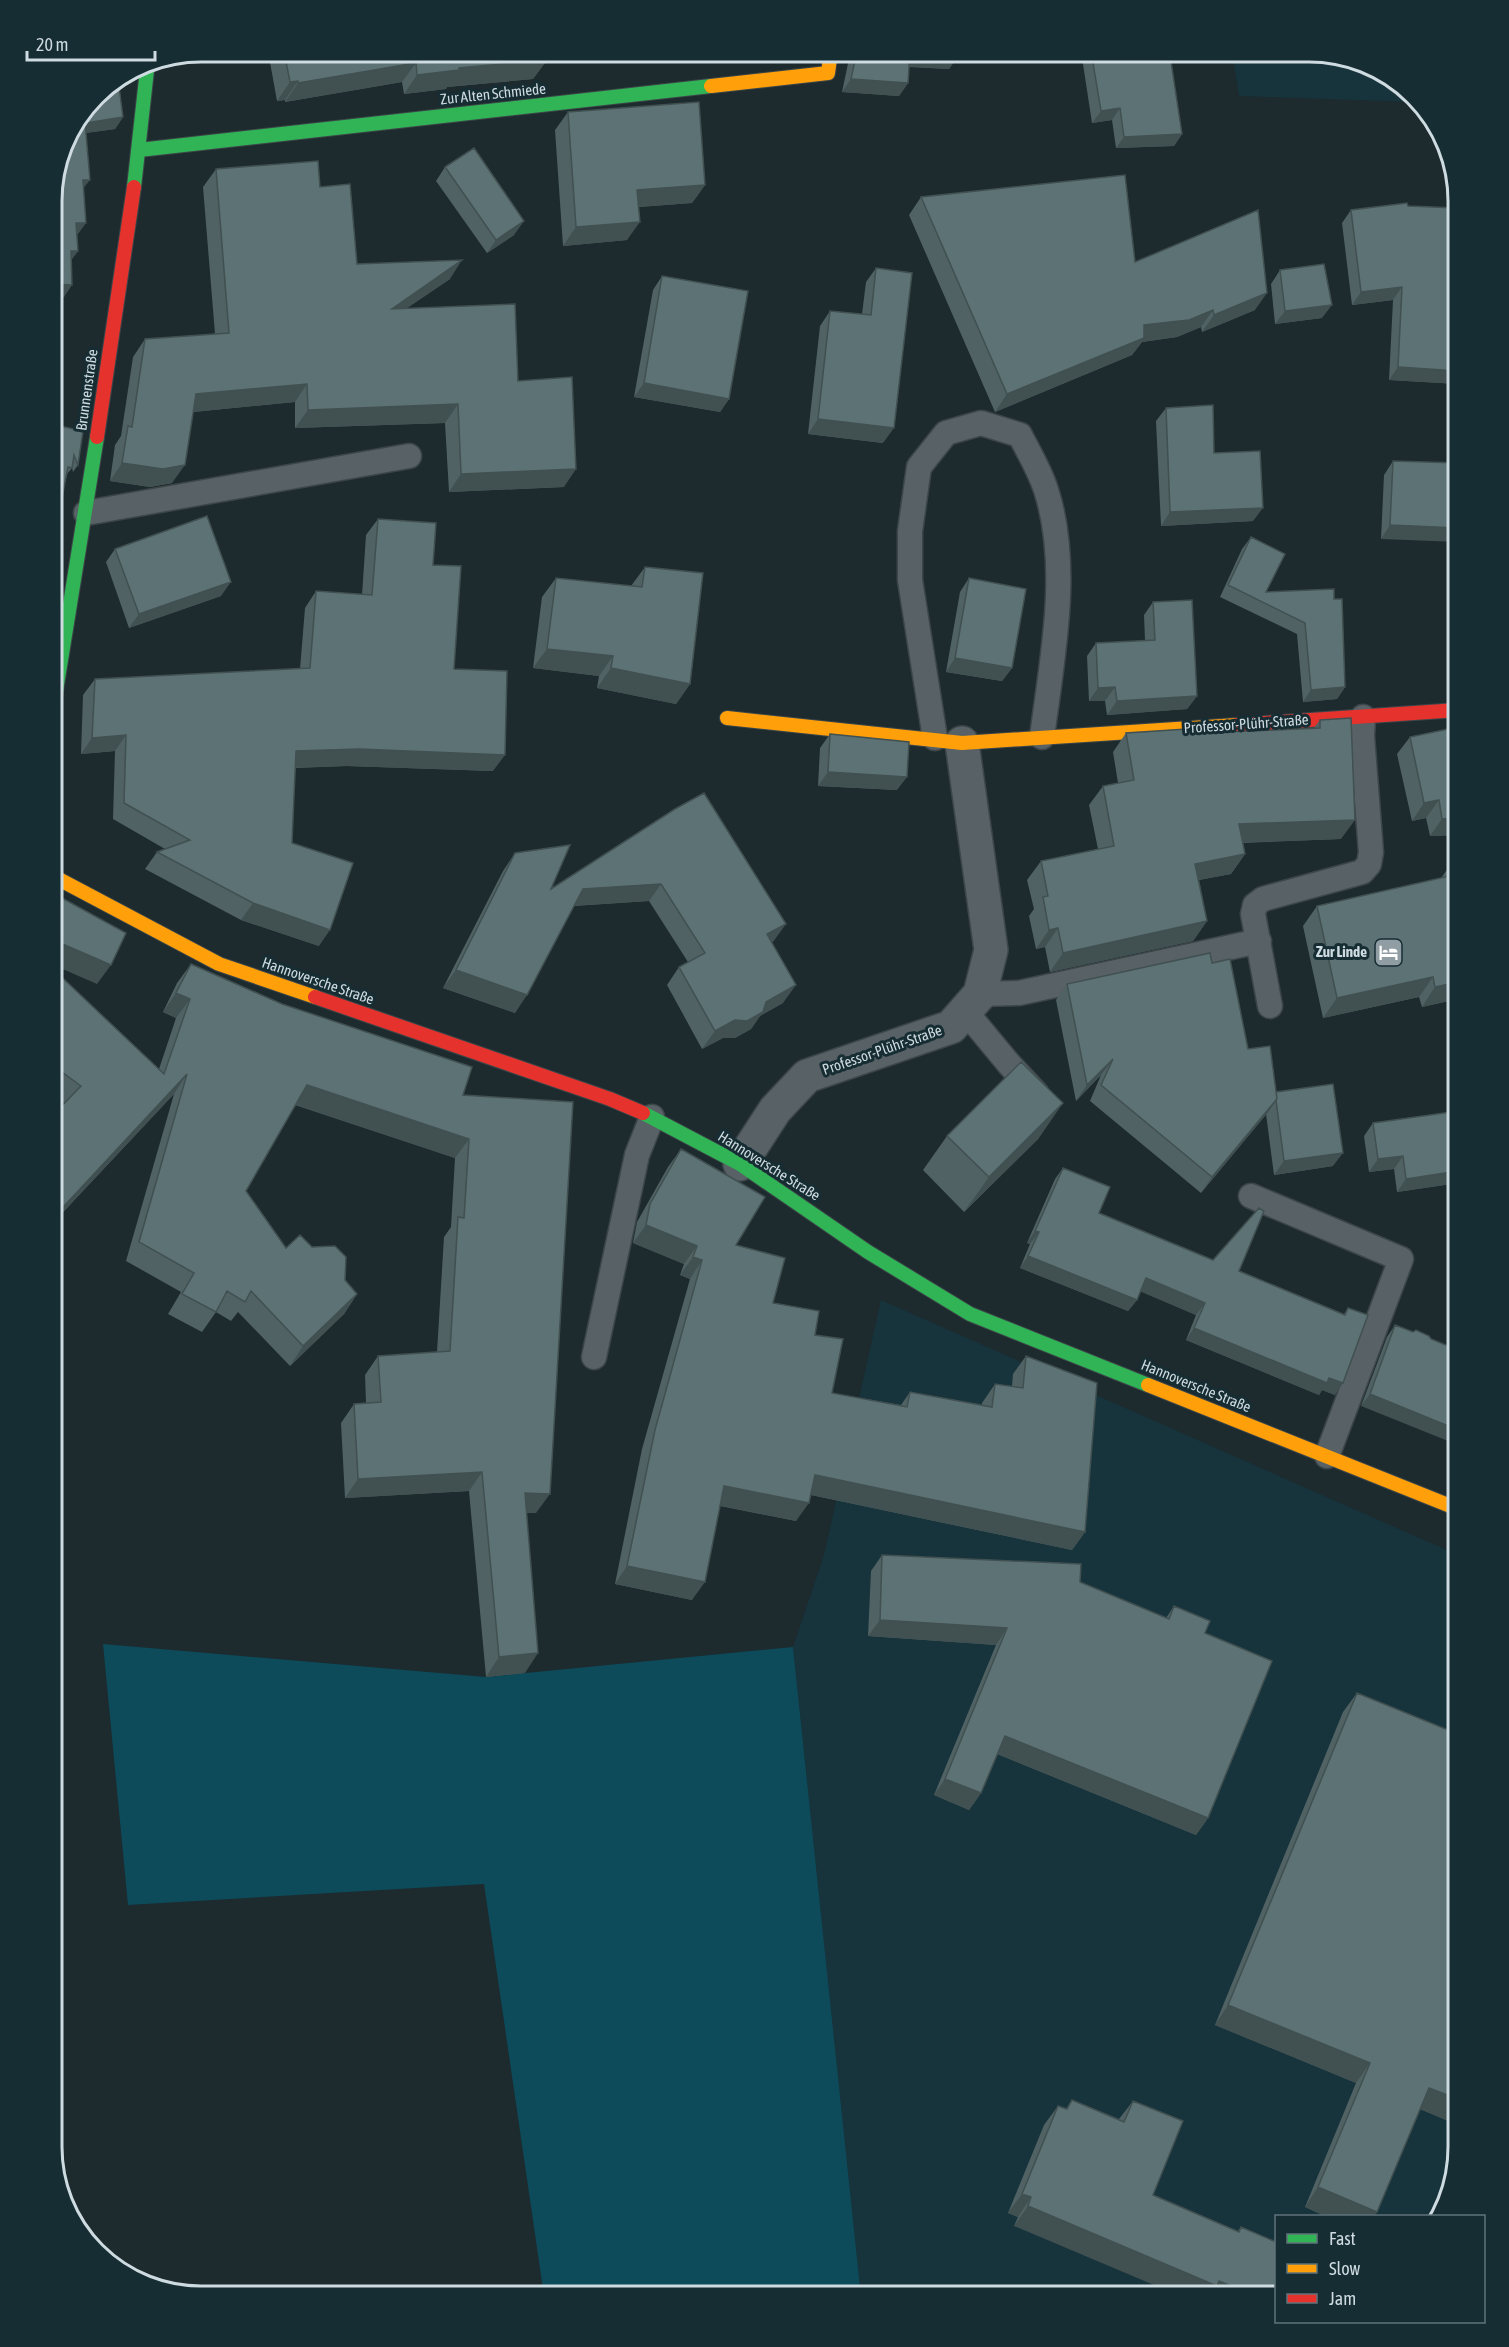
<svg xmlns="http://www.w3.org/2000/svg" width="1509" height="2347" viewBox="0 0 1509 2347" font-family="'Asap Condensed',sans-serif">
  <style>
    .built { fill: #17333c }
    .green { fill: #0d4a5a }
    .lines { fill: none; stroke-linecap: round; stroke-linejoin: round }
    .lane-casing { stroke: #3c4649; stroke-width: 27 }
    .street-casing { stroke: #3c4649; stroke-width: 36 }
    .fast-casing { stroke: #3c4649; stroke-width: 16 }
    .slow-casing { stroke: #3c4649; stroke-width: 16 }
    .jam-casing { stroke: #3c4649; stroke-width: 16 }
    .lane { stroke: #586165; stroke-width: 24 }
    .street { stroke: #586165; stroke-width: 33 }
    .fast { stroke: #30b455; stroke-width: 14 }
    .slow { stroke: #ff9f0a; stroke-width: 14 }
    .jam { stroke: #e5322d; stroke-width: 14 }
    .wall { fill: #506264 }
    .shaded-wall { fill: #415051 }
    .building { fill: #5d7274; stroke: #415051; stroke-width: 1.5 }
    .labels { text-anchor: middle; stroke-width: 6; stroke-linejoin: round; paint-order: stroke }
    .street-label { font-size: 15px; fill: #cedbe0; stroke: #172d34 }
    .poi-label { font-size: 15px; font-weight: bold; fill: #cedbe0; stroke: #172d34; text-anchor: end }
    .rim { fill: none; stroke: #cedbe0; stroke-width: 3 }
  </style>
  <rect width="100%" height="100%" fill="#1d2a2e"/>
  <!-- built -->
  <path class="built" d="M1232,51H1319L1392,76L1415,102L1239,96Z
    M881,1300L1458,1555V2147L1439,2216H1276V2296H861L793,1647L824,1555Z"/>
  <!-- green -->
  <path class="green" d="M103,1644L486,1677L793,1647L861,2296H544L484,1884L128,1905Z"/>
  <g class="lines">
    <defs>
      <path id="lane" d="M86,513L409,456
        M935,738L910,580V531L919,467L946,433L981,423L1020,435C1029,453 1040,471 1046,490C1071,567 1052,659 1042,737
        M980,994L1019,993L1259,941
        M1270,1006L1253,914L1255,905L1263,899L1362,872L1369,864L1371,852L1362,736L1363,717
        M965,1011L1009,1064L1036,1093
        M1251,1196L1401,1259L1327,1456
        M594,1357L637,1155L652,1117"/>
      <path id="street" d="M740,1164L775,1110L807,1076L951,1027L980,994L991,950L962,743"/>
      <path id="fast" d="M139,150L711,86
        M134,187L148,61
        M51,722L97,437
        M643,1113L740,1164L868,1252L970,1314L1148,1385"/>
      <path id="slow" d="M711,86L828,73L831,51
        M727,718L962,743L1237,725
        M51,875L219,964L315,997
        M1148,1385L1458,1509"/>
      <path id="jam" d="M97,437L134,187
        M1237,725L1458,710
        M315,997L610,1099L643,1113"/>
    </defs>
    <!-- lane casing -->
    <use href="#lane" class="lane-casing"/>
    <!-- street casing -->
    <use href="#street" class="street-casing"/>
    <!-- fast casing -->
    <use href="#fast" class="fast-casing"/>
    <!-- slow casing -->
    <use href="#slow" class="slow-casing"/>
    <!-- jam casing -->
    <use href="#jam" class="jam-casing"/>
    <!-- lane -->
    <use href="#lane" class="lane"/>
    <!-- street -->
    <use href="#street" class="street"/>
    <!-- fast -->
    <use href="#fast" class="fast"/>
    <!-- slow -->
    <use href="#slow" class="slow"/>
    <!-- jam -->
    <use href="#jam" class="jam"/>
  </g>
  <!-- wall -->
  <path class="wall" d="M268,51H546L547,60L533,79L447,87L446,89L404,94L402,82L285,102V100L277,101Z
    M693,51H737L732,58L694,62Z
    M849,51H958V56L949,69L909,67L908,83L899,96L842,92L850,54Z
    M1081,51H1166L1182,134L1174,146L1116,148L1112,120L1092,123Z
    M95,94L123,117L115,129L86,133L83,188L78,234H77L78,251L71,260L64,297L51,296V191L62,143Z
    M568,112L705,185L692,203L639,207L627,240L563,246L555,130Z
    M445,167L514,235L487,253L436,181Z
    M216,169L320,187L357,264L450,279L407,308L518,381L564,487L449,492L445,423L295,428V402L193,412L172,483L150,487L110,481L115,445L121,436L133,357L145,339L215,334L203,187Z
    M921,197L1135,262L1255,310L1202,332L1201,327L1177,337L1142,342L1132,355L995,412L909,215Z
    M1408,206L1458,384L1389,380L1393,300L1352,305L1342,223L1351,210Z
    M876,268L883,443L808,434L820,326L830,311L862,314L866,282Z
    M1280,270L1322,318L1275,324L1271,284Z
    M662,276L729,399L720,412L634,397L653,290Z
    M1166,408L1214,453L1253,521L1161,526L1156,421Z
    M51,424L83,431L78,465L73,472L72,468L67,474L56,510L51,508Z
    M1393,461L1458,463L1381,539L1384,475Z
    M378,519L433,565L454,669L493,771L347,766L295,768L292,843L319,946L241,920L145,869L157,852L165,849L113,819L115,751L81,754L83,695L95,679L300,669L305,608L316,591L362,595L366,535Z
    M1251,537L1266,592L1334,599L1345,687L1337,699L1303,702L1297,634L1220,597L1242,549Z
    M115,549L221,596L129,628L106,562Z
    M645,567L690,684L676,704L597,688L599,676L533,668L542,597L556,578L631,586Z
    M969,578L1012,668L1002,681L946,672L960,592Z
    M1153,602L1197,696L1187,709L1107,715L1105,701H1089L1087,656L1096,643L1145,641L1144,615Z
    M1320,720L1341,839L1242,843L1245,854L1231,874L1199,880L1207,921L1193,941L1050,972L1045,947L1036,949L1029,916L1034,909L1027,880L1041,861L1098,849L1089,805L1103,786L1118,783L1113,752L1126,733H1203L1313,729Z
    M1458,727V835L1430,836L1426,818L1412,821L1397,754L1410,737Z
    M830,734L897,790L818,786L820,748Z
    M675,809L773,942H772L783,1003L760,1016L751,1029L735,1038H723L702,1049L667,985L679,967L688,962L649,901L574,906L515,1013L443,988L503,871L515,853L551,889Z
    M1458,861V999L1422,1007L1419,997L1323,1018L1303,926L1317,906L1441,878L1452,863Z
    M1212,963L1248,1049L1276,1092L1333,1166L1274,1175L1266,1114L1201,1193L1090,1101L1101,1075L1076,1101L1056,1000L1067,984Z
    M191,964L463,1095L536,1513H527L525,1673L486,1677L469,1491L345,1498L341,1423L354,1404L366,1403L365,1375L378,1356L437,1352L444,1237L451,1227L455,1158L295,1105L246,1191L286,1248L345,1280L357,1294L344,1314L290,1366L238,1312L231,1321L216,1312L202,1332L168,1314L181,1292L126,1261L174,1094L51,1225V1117L64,1103L51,1093V967L159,1069L176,1018L163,1012L177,983Z
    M1458,1111V1183L1397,1192L1394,1169L1369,1172L1364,1136L1373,1123Z
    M947,1136L1039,1138L964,1212L923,1170Z
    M681,1149L736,1245L773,1303L815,1335L832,1393L901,1405L910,1392L982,1405V1403L995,1384L1012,1386L1013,1374L1026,1356L1085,1532L1072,1550L811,1495L796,1521L720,1506L692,1600L615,1584L642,1449L690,1279L680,1275L684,1264L633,1243L637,1222L668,1167Z
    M1063,1168L1099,1213L1344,1314L1348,1308L1335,1395L1322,1390L1319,1395L1186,1340L1196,1315L1140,1291L1137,1300L1128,1311L1020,1268L1030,1244L1027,1243L1055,1179Z
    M1395,1325L1431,1339L1361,1406L1387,1337Z
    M882,1555L1080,1582L1166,1618L1174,1606L1205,1633L1208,1818L1196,1835L997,1754L981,1793L969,1810L934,1795L996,1645L868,1636L871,1571Z
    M1357,1693L1458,1734V2116L1453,2123L1420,2109L1377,2212L1374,2217H1327L1305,2207L1356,2083L1215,2025L1343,1712Z
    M1072,2100L1119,2119L1133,2101L1153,2195L1238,2231L1241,2227L1276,2242L1014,2226L1018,2217L1008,2213L1044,2125L1058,2106L1066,2109Z"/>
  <!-- shaded-wall -->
  <path class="shaded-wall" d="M702,51H737L732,58L694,62Z
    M910,53L958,56L949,69L901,66Z
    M547,60L533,79L447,87L446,89L404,94L417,75L459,68Z
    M416,63L402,82L285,102L298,83Z
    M851,79L908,83L899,96L842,92Z
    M298,81L285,100L277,101L290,82Z
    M1120,108L1112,120L1092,123L1101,111Z
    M123,117L115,129L77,134L86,123Z
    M1182,134L1174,146L1116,148L1124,137Z
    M83,180H90L81,191Z
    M705,185L692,203L624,208L637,190Z
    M524,221L514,235L487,253L496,240Z
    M640,222L627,240L563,246L576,227Z
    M76,223H86L78,234L67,235Z
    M71,251H78L70,262Z
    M462,260L450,279L379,327L392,309Z
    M51,284L72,285L64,297L51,296Z
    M1402,287L1393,300L1352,305L1361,292Z
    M1267,293L1255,310L1202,332L1214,315Z
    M1332,305L1322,318L1275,324L1285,311Z
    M1213,310L1201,327L1177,337L1142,342L1132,355L995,412L1007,394L1144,325Z
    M1398,367L1458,371V384L1389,380Z
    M644,383L729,399L720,412L634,397Z
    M307,384L295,402L183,413L196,394Z
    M458,404L445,423L295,428L308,410Z
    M818,419L894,428L883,443L808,434Z
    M122,463L185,465L172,483L150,487L110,481Z
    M576,469L564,487L449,492L461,474Z
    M51,501L61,503L56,510L51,508Z
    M1263,508L1253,521L1161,526L1170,512Z
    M1390,525L1458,528V542L1381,539Z
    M231,582L221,596L129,628L139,614Z
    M547,649L613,656L599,676L533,668Z
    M955,658L1012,668L1002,681L946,672Z
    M611,668L690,684L676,704L597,688Z
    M1115,687L1105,701H1089L1098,688Z
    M1345,687L1337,699L1303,702L1311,690Z
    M1197,696L1187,709L1107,715L1117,701Z
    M126,735L115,751L81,754L92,738Z
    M359,749L505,755L493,771L347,766L284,768L296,751Z
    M828,772L907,777L897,790L818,786Z
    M1439,800L1426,818L1412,821L1424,803Z
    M1458,818V835L1430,836L1442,819Z
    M1355,820L1341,839L1226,843L1239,824Z
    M1245,854L1231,874L1182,883L1195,864Z
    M661,884L649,901L570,906L583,889Z
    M253,903L330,930L319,946L241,920Z
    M1207,921L1193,941L1050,972L1063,953Z
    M786,924L773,942L754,951L767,934Z
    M1058,928L1045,947L1036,949L1049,930Z
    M51,939L111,965L97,984L51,964Z
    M456,970L527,995L515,1013L443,988Z
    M1433,977L1419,997L1323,1018L1337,998Z
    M1458,982V999L1422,1007L1435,987Z
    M796,985L783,1003L760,1016L751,1029L735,1038H723L702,1049L715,1031Z
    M176,993L190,999L176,1018L163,1012Z
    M1113,1059L1101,1075L1076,1101L1087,1085Z
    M187,1074L174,1094L51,1225V1220Z
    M307,1085L469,1139L455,1158L293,1104Z
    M1277,1099L1266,1115L1201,1193L1212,1177Z
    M1063,1103L1039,1138L964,1212L989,1177Z
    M1343,1153L1333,1166L1274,1175L1284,1161Z
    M1403,1156L1394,1169L1369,1172L1378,1159Z
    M1458,1171V1183L1397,1192L1406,1179Z
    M646,1225L697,1246L684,1264L633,1243Z
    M1035,1231L1039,1232L1030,1244L1027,1243Z
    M1028,1256L1137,1300L1128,1311L1020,1268Z
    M693,1257L702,1260L690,1279L680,1275Z
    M1146,1278L1205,1303L1196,1315L1137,1290Z
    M357,1294L344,1314L290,1366L303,1346Z
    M1194,1328L1329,1378L1343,1383L1335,1395L1322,1390L1319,1395L1186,1340Z
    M1370,1394L1458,1430V1445L1361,1406Z
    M482,1472L469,1491L345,1498L358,1479Z
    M815,1475L1085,1532L1072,1550L802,1493Z
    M724,1486L809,1503L796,1521L712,1504Z
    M525,1493L550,1494L536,1513L511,1512Z
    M627,1566L705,1582L692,1600L615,1584Z
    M880,1620L1007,1628L996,1645L868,1636Z
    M538,1653L525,1673L486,1677L499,1657Z
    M1005,1736L1208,1818L1196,1835L993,1752Z
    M945,1779L981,1793L969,1810L934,1795Z
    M1228,2005L1370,2063L1356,2083L1215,2025Z
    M1429,2088L1458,2099V2116L1453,2123L1415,2107Z
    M1318,2187L1377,2212L1374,2217H1327L1305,2207Z
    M1022,2194L1031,2197L1018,2217L1008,2213Z
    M1028,2206L1219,2281L1256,2296H1180L1014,2226Z"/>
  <!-- building -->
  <path class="building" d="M284,51H546L547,60L459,68V70L417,75L416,63L298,83V81L290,82Z
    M857,51H958V56L910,53L908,83L851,79Z
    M1091,51H1166L1170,55L1182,134L1124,137L1120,108L1101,111Z
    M118,79L123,117L86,123L84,111L95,94Z
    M699,102L705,185L637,190L640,222L576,227L568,112Z
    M85,122L90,180H83L86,223H76L78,251H71L72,285L51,284V191L62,143L76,123Z
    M474,148L524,221L496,240L445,167Z
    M318,161L320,187L350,184L357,264L462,260L392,309L515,304L518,381L572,377L576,469L461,474L458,404L308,410L307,384L196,394L185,465L163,469L122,463L128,426L132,427L145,339L229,333L216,169Z
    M1125,175L1135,262L1258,210L1267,293L1214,315L1213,310L1189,320L1144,325V338L1007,394L921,197Z
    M1407,203L1408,206L1458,208V371L1398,367L1402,287L1361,292L1351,210Z
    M1324,264L1332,305L1285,311L1280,270Z
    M876,268L912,273L894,428L818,419L830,311L871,315Z
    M662,276L748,291L729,399L644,383Z
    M1213,405L1214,453L1260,451L1263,508L1170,512L1166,408Z
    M51,424L83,431L78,465L74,455L72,468L68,467L61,503L51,501Z
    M1393,461L1458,463V528L1390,525Z
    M207,516L231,582L139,614L115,549Z
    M378,519L436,523L433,565L461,566L454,669L507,671L505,755L359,749L296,751L292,843L353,863L330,930L253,903L157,852L190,840L124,803L126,735L92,738L95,679L310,668L316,591L372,595Z
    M1251,537L1285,554L1266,592L1334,589V599H1342L1345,687L1311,690L1305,623L1228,585Z
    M51,561H54L53,570L58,568L51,604Z
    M645,567L703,573L690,684L611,668L613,656L547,649L556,578L642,587Z
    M969,578L1026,589L1012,668L955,658Z
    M1192,600L1197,696L1117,701L1115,687L1098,688L1096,643L1155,640L1153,602Z
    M1351,718L1355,820L1239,824L1245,854L1195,864L1207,921L1063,953L1058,928L1049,930L1043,897L1048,896L1041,861L1114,846L1103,786L1134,780L1126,733L1202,728L1203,733L1320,728V720Z
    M1458,727V818L1442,819L1439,800L1424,803L1410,737Z
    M830,734L909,742L907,777L828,772Z
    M704,793L786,924L767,934L796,985L766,1002L763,1012L747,1021L735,1020L715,1031L679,967L705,953L661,884L583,889L527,995L456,970L515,853L570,845L551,889L675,809Z
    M1458,861V982L1435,987L1433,977L1337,998L1317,906L1454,875L1452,863Z
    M51,892L126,933L111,965L51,939Z
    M1210,953L1212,963L1230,959L1248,1049L1270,1046L1277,1099L1212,1177L1101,1085L1113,1059L1087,1085L1067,984Z
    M191,964L282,1004L472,1067L463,1095L573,1102L550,1494L525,1493L538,1653L499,1657L482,1472L358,1479L354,1404L381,1402L378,1356L450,1351L458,1217L464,1218L469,1139L307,1085L246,1191L286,1248L300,1235L312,1247L335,1246L346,1257L345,1280L357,1294L303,1346L251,1291L245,1302L227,1291L216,1312L182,1294L194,1273L139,1242L187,1074L51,1220V1117L81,1086L51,1064V967L164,1074L190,999L176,993Z
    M1021,1062L1063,1103L989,1177L947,1136Z
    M1333,1084L1343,1153L1284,1161L1276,1100L1277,1099L1276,1092Z
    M1458,1111V1171L1406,1179L1403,1156L1378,1159L1373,1123Z
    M681,1149L765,1197L736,1245L785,1258L773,1303L819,1311L815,1335L843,1339L832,1393L907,1407L910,1392L992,1407L995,1384L1023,1388L1026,1356L1097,1383L1085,1532L815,1475L809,1503L724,1486L705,1582L627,1566L655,1430L702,1260L693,1257L697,1246L646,1225L650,1204Z
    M1063,1168L1110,1187L1099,1213L1213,1260L1259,1208L1264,1211L1239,1271L1345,1315L1348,1308L1368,1315L1343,1383L1329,1378L1327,1383L1194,1328L1205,1303L1146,1278L1137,1300L1028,1256L1039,1232L1035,1231Z
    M1395,1325L1413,1332L1416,1330L1429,1336L1431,1339L1458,1350V1430L1370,1394Z
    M882,1555L1081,1564L1080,1582L1169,1619L1174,1606L1210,1621L1205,1633L1272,1661L1208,1818L1005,1736L981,1793L945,1779L1007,1628L880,1620Z
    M1357,1693L1458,1734V2099L1429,2088L1377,2212L1318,2187L1370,2063L1228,2005Z
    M1072,2100L1124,2122L1133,2101L1183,2121L1153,2195L1239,2232L1241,2227L1276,2242V2296H1256L1219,2281L1217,2286L1028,2206L1031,2197L1022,2194L1058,2106L1067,2109Z"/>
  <!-- icons -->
  <defs>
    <symbol id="hotel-square" viewBox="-11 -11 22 22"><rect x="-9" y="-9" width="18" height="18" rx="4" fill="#909da2" stroke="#172d34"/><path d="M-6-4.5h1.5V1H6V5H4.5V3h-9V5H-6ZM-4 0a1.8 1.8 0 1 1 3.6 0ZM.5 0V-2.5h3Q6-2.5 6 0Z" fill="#fff"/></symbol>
  </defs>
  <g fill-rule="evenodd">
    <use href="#hotel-square" x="1372" y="936" width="33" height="33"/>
  </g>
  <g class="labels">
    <!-- street labels -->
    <g class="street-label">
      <text transform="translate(493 94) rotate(-6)" y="5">Zur Alten Schmiede</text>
      <text transform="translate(87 390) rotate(-82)" y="5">Brunnenstraße</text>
      <text transform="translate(1246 724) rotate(-4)" y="5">Professor-Plühr-Straße</text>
      <text transform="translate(318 981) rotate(19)" y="5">Hannoversche Straße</text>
      <text transform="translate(882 1050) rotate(-19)" y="5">Professor-Plühr-Straße</text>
      <text transform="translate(769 1166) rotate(32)" y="5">Hannoversche Straße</text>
      <text transform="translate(1196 1386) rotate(22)" y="5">Hannoversche Straße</text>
    </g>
    <!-- poi labels -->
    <g class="poi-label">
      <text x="1367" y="957">Zur Linde</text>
    </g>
  </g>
  <!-- crop -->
  <path d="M0 0H1509V2347H0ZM201 62H1309A139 139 0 0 1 1448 201V2147A139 139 0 0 1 1309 2286H201A139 139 0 0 1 62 2147V201A139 139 0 0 1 201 62Z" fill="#172d34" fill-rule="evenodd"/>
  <path class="rim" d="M201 62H1309A139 139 0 0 1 1448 201V2147A139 139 0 0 1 1309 2286H201A139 139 0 0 1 62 2147V201A139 139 0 0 1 201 62Z"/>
  <!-- legend -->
  <rect x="1275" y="2215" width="210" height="108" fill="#172d34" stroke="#607379" stroke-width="1.5"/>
  <rect x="1287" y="2234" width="30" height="9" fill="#30b455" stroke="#607379" stroke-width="1.5"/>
  <text x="1329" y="2245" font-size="18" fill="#cedbe0">Fast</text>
  <rect x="1287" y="2264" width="30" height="9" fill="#ff9f0a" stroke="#607379" stroke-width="1.5"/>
  <text x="1329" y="2275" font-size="18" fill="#cedbe0">Slow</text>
  <rect x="1287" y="2294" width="30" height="9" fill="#e5322d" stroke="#607379" stroke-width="1.5"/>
  <text x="1329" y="2305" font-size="18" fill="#cedbe0">Jam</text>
  <!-- scale -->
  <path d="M27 51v9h128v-9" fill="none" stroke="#cedbe0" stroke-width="3"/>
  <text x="36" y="51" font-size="18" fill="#cedbe0" stroke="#172d34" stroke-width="4.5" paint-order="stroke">20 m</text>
</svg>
